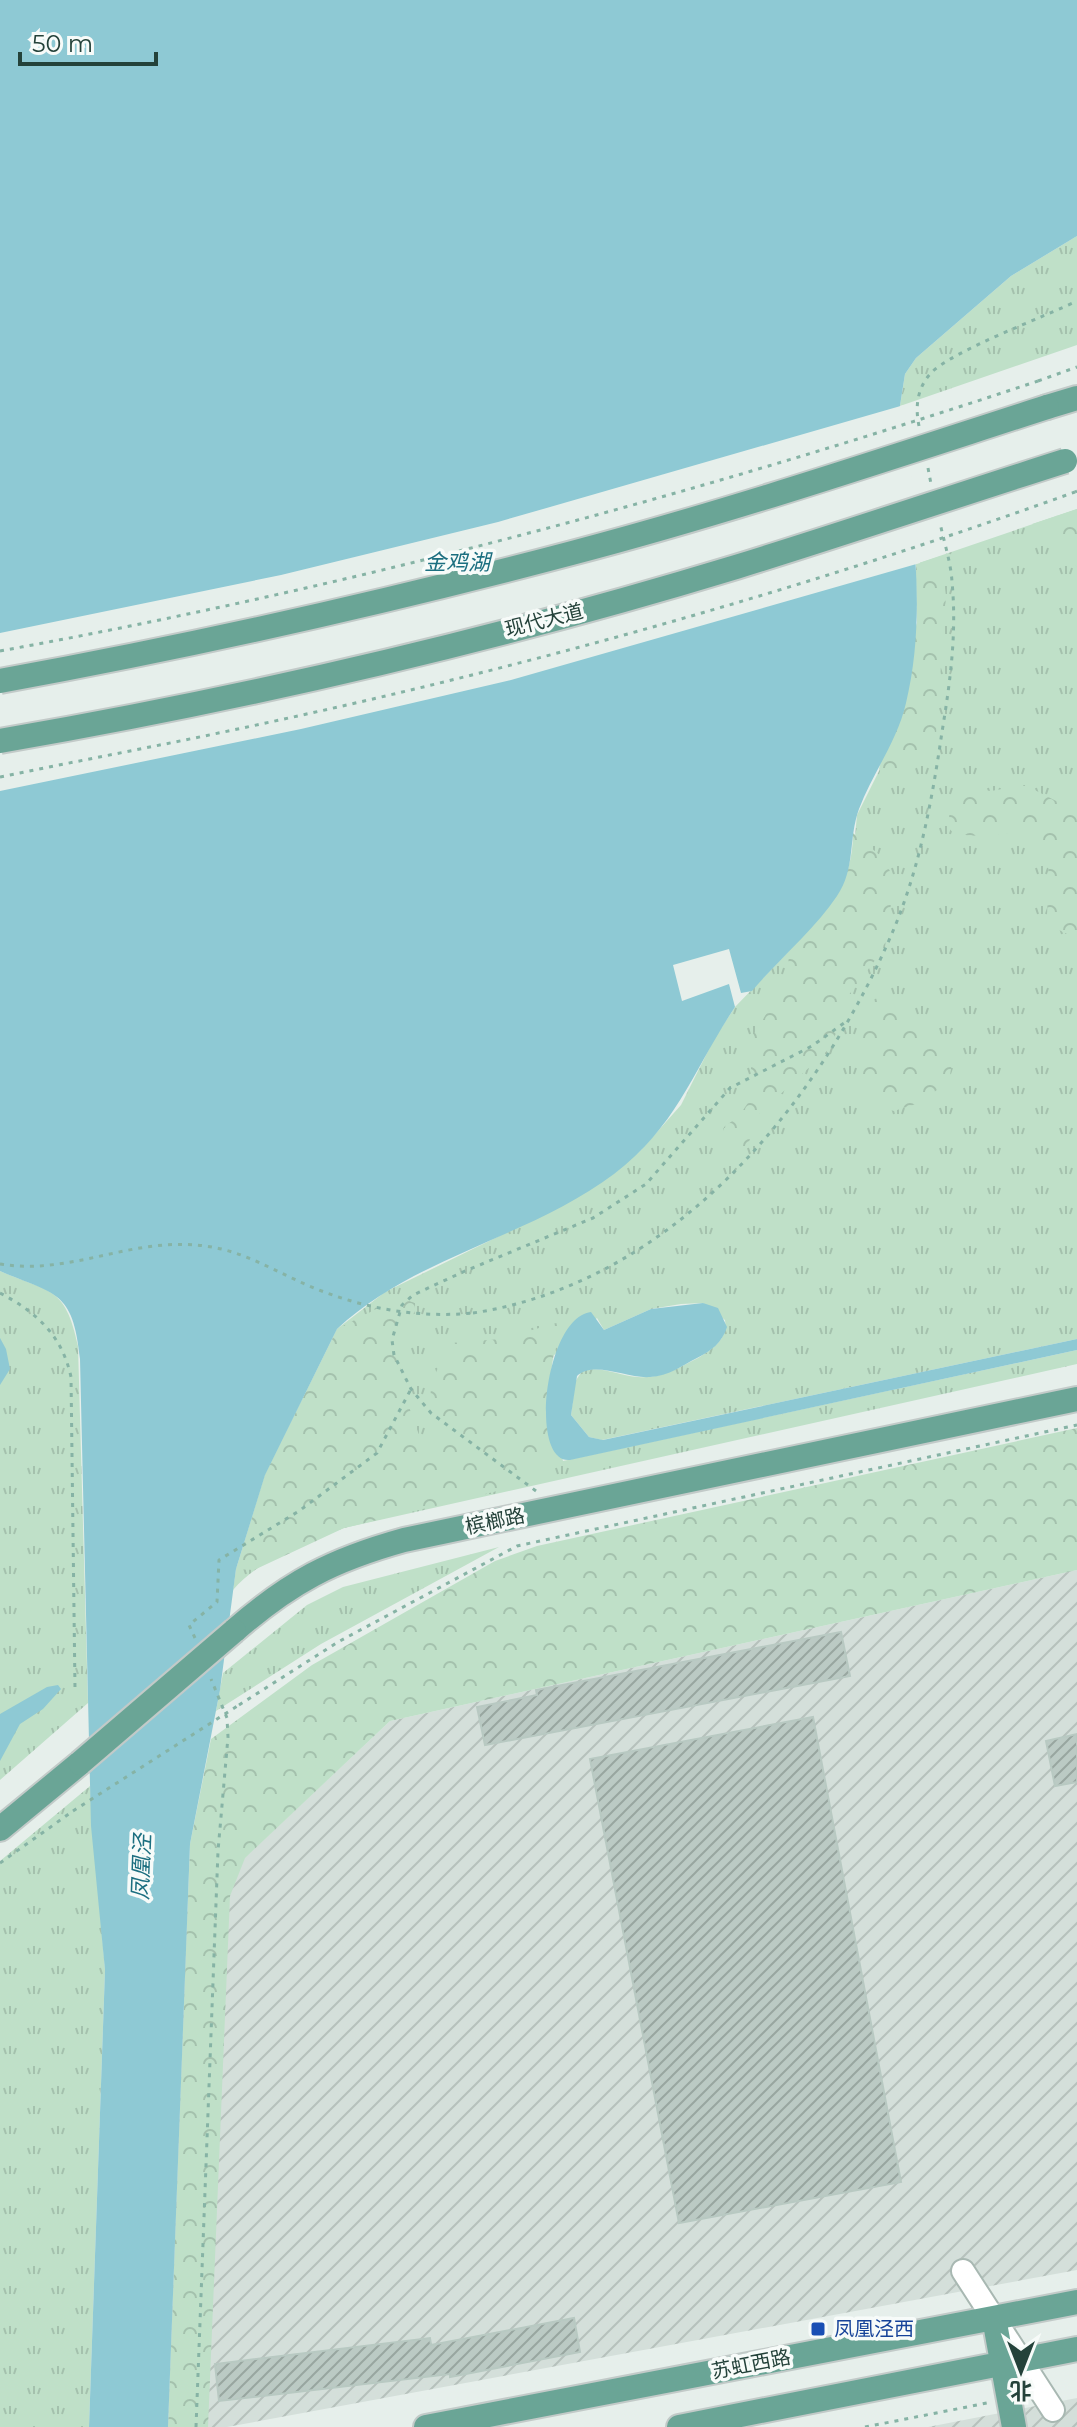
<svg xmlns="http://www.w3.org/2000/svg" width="1077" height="2427" viewBox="0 0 1077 2427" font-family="Montserrat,'Noto Sans SC',sans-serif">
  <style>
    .industrial { fill: url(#industrial-furrows) }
    .grass { fill: url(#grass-tufts) }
    .forest { fill: url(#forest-crowns) }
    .water { fill: #8ec9d4 }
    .pier { fill: #e6efeb }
    .building { fill: url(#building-hatch); stroke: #b8c9c2; stroke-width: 2 }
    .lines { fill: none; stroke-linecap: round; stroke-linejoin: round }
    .minor-casing { stroke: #a8b8b2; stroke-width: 26 }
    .major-casing { stroke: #c2cac8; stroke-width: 28 }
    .path { stroke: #86b3a5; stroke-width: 3; stroke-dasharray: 4 6; stroke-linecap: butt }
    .minor { stroke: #fff; stroke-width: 22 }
    .major { stroke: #6aa596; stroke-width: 24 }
    .major-bridge-casing { stroke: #c2cac8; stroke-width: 28; stroke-linecap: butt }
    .path-bridge { stroke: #86b3a5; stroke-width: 3; stroke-dasharray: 4 6; stroke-linecap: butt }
    .major-bridge { stroke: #6aa596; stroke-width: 24 }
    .transit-dot { fill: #1a4fb4; stroke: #f7fbf9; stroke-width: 3 }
    .labels { text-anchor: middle; stroke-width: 7; stroke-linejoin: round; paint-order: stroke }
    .street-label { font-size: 20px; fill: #24423a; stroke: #f7fbf9 }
    .transit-label { font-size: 20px; fill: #164399; stroke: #f7fbf9; text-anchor: start }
    .water-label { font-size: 22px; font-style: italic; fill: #1c6f80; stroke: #f7fbf9 }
  </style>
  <defs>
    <pattern id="industrial-furrows" width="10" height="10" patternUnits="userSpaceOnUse" patternTransform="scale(2)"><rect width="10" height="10" fill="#d4dfda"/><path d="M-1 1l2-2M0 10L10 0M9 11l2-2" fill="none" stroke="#b6c1bc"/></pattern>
    <pattern id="grass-tufts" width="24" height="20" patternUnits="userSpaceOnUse" patternTransform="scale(2)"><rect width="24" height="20" fill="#bfe0c8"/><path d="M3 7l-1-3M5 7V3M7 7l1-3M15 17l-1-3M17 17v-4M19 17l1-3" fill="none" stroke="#a4c1ad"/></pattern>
    <pattern id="forest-crowns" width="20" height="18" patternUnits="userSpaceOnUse" patternTransform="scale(2)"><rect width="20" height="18" fill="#bfe0c8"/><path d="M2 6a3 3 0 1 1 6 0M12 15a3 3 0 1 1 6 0" fill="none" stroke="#a4c1ad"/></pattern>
    <pattern id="building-hatch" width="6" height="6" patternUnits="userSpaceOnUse" patternTransform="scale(2)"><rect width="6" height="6" fill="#bbcac4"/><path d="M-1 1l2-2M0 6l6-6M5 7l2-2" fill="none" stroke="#98a6a0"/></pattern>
  </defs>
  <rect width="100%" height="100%" fill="#e6efeb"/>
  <!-- industrial -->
  <path class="industrial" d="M1077,1570V2270L227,2427H168L187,1912L390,1721Z
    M1077,2398V2427H928Z"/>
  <!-- grass -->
  <path class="grass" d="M1077,236V345L900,406L905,374L916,358L1011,276Z
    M1077,509V1339L602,1440L589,1437L571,1415L575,1382L582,1371C599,1365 620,1376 638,1377C662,1379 677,1368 698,1358C713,1349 728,1339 725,1320L703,1303L681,1304L651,1309L604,1330L597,1318L553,1356L548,1398L563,1461L1077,1350V1364L344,1528C306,1543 260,1558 233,1590L236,1569L337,1329L385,1292L567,1203L613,1174L641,1150L681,1105L714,1039L735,1007L819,920L837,896L853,858L857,815L884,761L917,623L916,564Z
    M0,1271C50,1293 65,1285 78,1346L88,1703L0,1780Z
    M499,1547L321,1644L216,1711L223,1673L307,1605L343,1587Z
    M90,1786L105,1970L89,2427H0V1861Z"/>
  <!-- forest -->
  <path class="forest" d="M1077,509V567L1050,531L1032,524Z
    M941,556L946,596L935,748L912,772L897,777L883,774L879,769L917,623L916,564Z
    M1025,785L1058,802L1077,804V939L1053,927L1047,919L1049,847C1027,822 1014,834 988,836C977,836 965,835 954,834L948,827L951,800L965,788L991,791Z
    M853,833L882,857L891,873L893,889L885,947L839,1008L840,1025L828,1050L760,1113C748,1128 754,1162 724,1156L721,1148L724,1127L739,1116L750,1100L752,1037L786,982L790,947C826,914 853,884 853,833Z
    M886,995L899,1006L906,1022L936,1028L953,1055L949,1082L916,1104L894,1111C856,1102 854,1077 859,1045C863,1024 861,999 886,995Z
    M406,1300L415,1303C416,1318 406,1325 403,1338C394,1373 410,1410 422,1442L439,1447L446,1440L447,1432C417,1399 434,1377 450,1343L501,1339L577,1317C570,1327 560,1336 556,1348C542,1385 560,1447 535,1475C530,1481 521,1483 514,1487L344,1528L254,1570L236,1569L265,1474L337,1329L388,1303Z
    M1077,1428V1570L390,1721L245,1858L230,1896L208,2427H168L190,1844L211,1739L312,1665L495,1561L537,1546Z"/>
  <!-- water -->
  <path class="water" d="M0,0H1077V236L1011,276L916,358L905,374L899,412C910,508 929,607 906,703C897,742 873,772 859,809C848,839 856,868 837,896C815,929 778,960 752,991L741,993L729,949L673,965L682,1001L729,984L735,1007C693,1070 678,1125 614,1174C529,1238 415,1256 337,1329L265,1475L236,1569L220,1690L190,1844L168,2427H89L105,1970L91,1826L80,1359C73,1289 55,1295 0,1271Z
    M703,1303L718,1308L727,1327C722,1343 711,1351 697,1358C681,1366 669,1376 650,1377C628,1379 594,1360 577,1376L571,1415L589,1437L603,1440L1077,1339V1350L570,1460C528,1464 545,1317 591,1312L604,1330L651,1309Z
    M0,1338L6,1349L10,1369L0,1385Z
    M58,1685L61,1689L43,1709L20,1724L0,1761V1714L47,1687Z"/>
  <!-- pier -->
  <path class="pier" d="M904,405L920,563L511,680L301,729L0,791V633L281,575L498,522Z"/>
  <!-- building -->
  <path class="building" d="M841,1632L850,1676L485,1745L477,1707L537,1695L536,1690Z
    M813,1717L901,2182L679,2223L590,1759Z
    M1077,1734V1782L1055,1786L1046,1741Z
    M574,2318L580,2352L450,2377V2374L219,2401L215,2364L430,2338L431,2345Z"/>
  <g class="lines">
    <defs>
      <path id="minor" d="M963,2271L1053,2410"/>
      <path id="major" d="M1047,407L1077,398
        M234,1631C290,1582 332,1560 404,1540L1077,1399
        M0,1829L80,1763
        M994,2318L1014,2427
        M426,2427L1077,2302
        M679,2427L1077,2349"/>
    </defs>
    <!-- minor casing -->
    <use href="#minor" class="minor-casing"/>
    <!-- major casing -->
    <use href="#major" class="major-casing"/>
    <!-- path -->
    <path class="path" d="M1038,381L1077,367
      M919,426C915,407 917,388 931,373C952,351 1044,317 1077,301
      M928,468L931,484
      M1075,492L1077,491
      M0,1293C36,1312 62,1335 71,1377L75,1689
      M473,1313C671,1283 818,1107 893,931C920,867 932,800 942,732C950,683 957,633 952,582C951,563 944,542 940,523
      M536,1491L431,1413L411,1389L394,1355L392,1340L402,1305L413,1295L465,1271L593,1218L646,1184L730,1088L812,1046L844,1023
      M195,1638L189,1625L217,1602L219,1560L299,1511L377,1453L411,1389
      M239,1705L338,1642L517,1546L1077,1425
      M0,1863L73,1811
      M196,2427L218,1851L228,1737L227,1718L211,1679
      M865,2427L987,2403"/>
    <!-- minor -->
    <use href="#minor" class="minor"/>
    <!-- major -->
    <use href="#major" class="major"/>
    <defs>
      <path id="major-bridge" d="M0,681C192,646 383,603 572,553C732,511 889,458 1047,407
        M0,741C248,698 496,640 736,567C846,533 955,496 1065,461
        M80,1763L234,1631"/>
    </defs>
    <!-- major-bridge casing -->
    <use href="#major-bridge" class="major-bridge-casing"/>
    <!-- path-bridge -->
    <path class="path-bridge" d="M0,651C352,587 699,494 1038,381
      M0,777C87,759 174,743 261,724C536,665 811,587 1075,492
      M0,1264C72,1276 131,1236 205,1246C238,1250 266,1266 296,1280C351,1306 412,1319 473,1313
      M73,1811L239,1705"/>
    <!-- major-bridge -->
    <use href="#major-bridge" class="major-bridge"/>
  </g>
  <!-- markers -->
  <rect class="transit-dot" x="810" y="2321" width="16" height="16" rx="4"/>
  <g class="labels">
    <!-- street labels -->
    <g class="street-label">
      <text transform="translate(544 620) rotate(-14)" y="7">现代大道</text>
      <text transform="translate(495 1521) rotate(-12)" y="7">槟榔路</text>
      <text transform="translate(751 2364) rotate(-11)" y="7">苏虹西路</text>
    </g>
    <!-- transit labels -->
    <g class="transit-label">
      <text x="834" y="2336">凤凰泾西</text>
    </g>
    <!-- water labels -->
    <g class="water-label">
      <text x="457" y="570">金鸡湖</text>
      <text transform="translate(141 1867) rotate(-88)" y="8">凤凰泾</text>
    </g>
  </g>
  <!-- north arrow -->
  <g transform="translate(1021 2371) rotate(180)" stroke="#f7fbf9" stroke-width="6" paint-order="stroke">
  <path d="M0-6L14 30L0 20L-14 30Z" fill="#24423a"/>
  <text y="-12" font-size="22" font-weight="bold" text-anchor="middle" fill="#24423a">北</text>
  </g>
  <!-- scale -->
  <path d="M20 52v12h136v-12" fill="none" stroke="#24423a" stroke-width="4"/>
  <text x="32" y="52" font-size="24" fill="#24423a" stroke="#f7fbf9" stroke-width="6" paint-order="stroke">50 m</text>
</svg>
